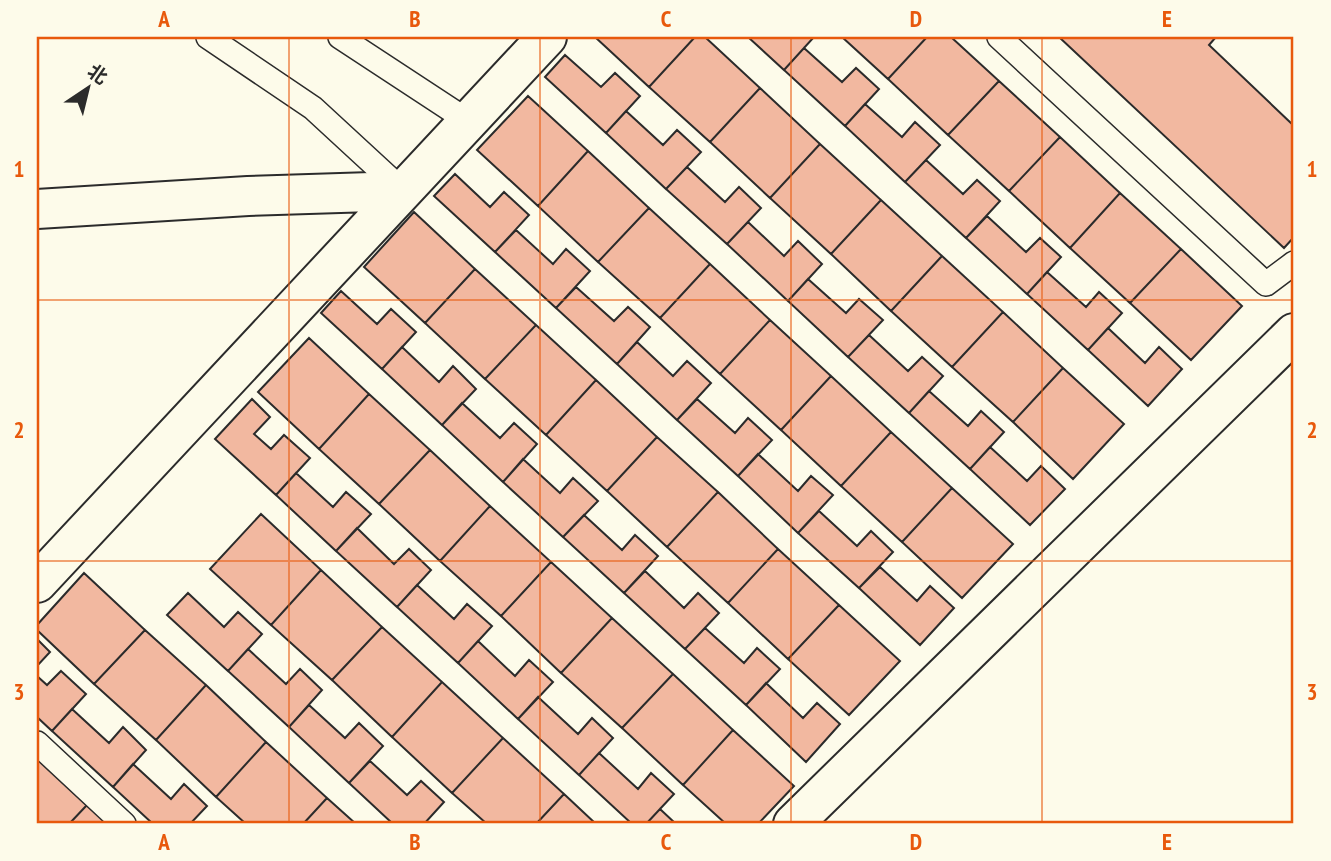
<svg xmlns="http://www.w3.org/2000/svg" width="1331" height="861" viewBox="0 0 1331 861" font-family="'PT Sans Narrow','Noto Sans SC',sans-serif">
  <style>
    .building { fill: #f2b8a0; stroke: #2b2b2b; stroke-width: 2 }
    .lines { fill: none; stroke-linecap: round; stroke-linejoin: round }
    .lane-casing { stroke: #2b2b2b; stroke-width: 26 }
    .street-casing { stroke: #2b2b2b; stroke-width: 42 }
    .lane { stroke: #fdfbea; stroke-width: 23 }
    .street { stroke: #fdfbea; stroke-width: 38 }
    .grid { fill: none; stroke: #e8590c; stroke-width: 2; stroke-opacity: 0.55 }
    .neatline { fill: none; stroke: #e8590c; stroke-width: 2.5 }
    .grid-label { font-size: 23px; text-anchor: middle; font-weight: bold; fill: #e8590c }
  </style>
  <rect width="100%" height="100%" fill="#fdfbea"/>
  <!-- building -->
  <path class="building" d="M595,37H695L649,87Z
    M695,37H705L760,88L710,142L649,87Z
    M748,37H814L784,70Z
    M842,37H927L888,79Z
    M927,37H951L999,81L948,135L888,79Z
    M1059,37H1216L1209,45L1292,124L1294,122V237L1284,248Z
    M804,48L842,82L856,68L879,89L845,126L784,70Z
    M565,55L601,87L615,73L640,96L606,133L545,77Z
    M999,81L1060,137L1009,191L948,135Z
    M760,88L820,144L770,198L710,142Z
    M528,96L588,151L538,206L477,150Z
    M865,104L902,137L915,122L940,145L905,182L845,126Z
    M626,111L663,145L677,130L701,152L666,189L606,133Z
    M1060,137L1120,193L1070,248L1009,191Z
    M820,144L881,200L831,254L770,198Z
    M588,151L649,208L598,262L538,206Z
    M926,160L963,194L977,180L1000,201L966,238L905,182Z
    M687,167L725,202L739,187L761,208L727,244L666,189Z
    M455,174L490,207L504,192L529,215L495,252L434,196Z
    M1120,193L1181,249L1130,303L1070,248Z
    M881,200L942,256L891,311L831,254Z
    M649,208L710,264L660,318L598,262Z
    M414,212L475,269L425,323L364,267Z
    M987,216L1026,252L1040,238L1061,257L1027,294L966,238Z
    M748,222L784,256L798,241L822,264L788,301L727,244Z
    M516,230L553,264L566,249L590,271L556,308L495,252Z
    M1181,249L1242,306L1191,360L1130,303Z
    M942,256L1003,312L952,367L891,311Z
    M710,264L770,320L720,374L660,318Z
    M475,269L536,325L485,379L425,323Z
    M1047,272L1086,307L1099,292L1122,313L1088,350L1027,294Z
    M808,279L846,313L859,299L883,320L848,357L788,301Z
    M576,287L614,321L628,307L650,327L617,364L556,308Z
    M341,291L377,324L391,309L416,332L382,369L321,313Z
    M1003,312L1063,368L1013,422L952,367Z
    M770,320L831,376L781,430L720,374Z
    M536,325L596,380L546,435L485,379Z
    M1108,328L1145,363L1159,347L1182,369L1148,406L1088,350Z
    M869,335L908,371L922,357L943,376L909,413L848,357Z
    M309,338L369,394L319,449L258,392Z
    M637,342L673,376L687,361L711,383L677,420L617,364Z
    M402,347L439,382L453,366L476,389L442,425L382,369Z
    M1063,368L1124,424L1073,479L1013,422Z
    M831,376L891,432L841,486L781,430Z
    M596,380L657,437L607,491L546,435Z
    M929,391L968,426L981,411L1004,432L970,469L909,413Z
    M369,394L430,450L379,504L319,449Z
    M252,399L270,417L254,434L271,449L284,435L310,458L276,495L215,439Z
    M697,399L735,433L748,418L772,440L738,476L677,420Z
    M462,403L500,438L514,423L537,444L503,482L442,425Z
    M891,432L952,488L902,542L841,486Z
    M657,437L718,492L667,547L607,491Z
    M990,447L1027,481L1041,466L1065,489L1030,525L970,469Z
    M430,450L490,506L440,561L379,504Z
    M758,454L798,491L811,476L833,495L798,533L738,476Z
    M523,459L560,493L573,478L598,501L563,537L503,482Z
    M296,473L333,507L346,492L371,514L336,551L276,495Z
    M952,488L1013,544L962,598L902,542Z
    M718,492L778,549L728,603L667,547Z
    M490,506L551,562L501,616L440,561Z
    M819,511L857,546L871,531L893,552L859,588L798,533Z
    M261,514L321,570L271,625L210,569Z
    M584,515L622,550L635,535L658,556L624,593L563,537Z
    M357,528L394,564L409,549L431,570L397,607L336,551Z
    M778,549L839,605L788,659L728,603Z
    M551,562L612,618L561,673L501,616Z
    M880,567L917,601L930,586L954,608L920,645L859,588Z
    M321,570L382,627L332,680L271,625Z
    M645,571L684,608L698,593L719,613L685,649L624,593Z
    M84,573L145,630L94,684L37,630V625Z
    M417,585L454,619L467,604L492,626L458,663L397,607Z
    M188,593L224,627L238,612L262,634L228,671L167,615Z
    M839,605L900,661L849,715L788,659Z
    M612,618L673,674L622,728L561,673Z
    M382,627L442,682L392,737L332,680Z
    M705,628L744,663L757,648L780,669L746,705L685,649Z
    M145,630L206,685L156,740L94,684Z
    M37,639L50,652L37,666Z
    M478,641L515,676L529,660L553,682L518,719L458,663Z
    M248,649L286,684L300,669L322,690L289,727L228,671Z
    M61,671L86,694L52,731L37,717V676L47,685Z
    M673,674L733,730L683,785L622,728Z
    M442,682L503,738L452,793L392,737Z
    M766,683L803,718L817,703L840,724L806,762L746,705Z
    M206,685L266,742L216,797L156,740Z
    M538,697L578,734L592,718L613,738L579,775L518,719Z
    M309,705L345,738L359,723L383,746L349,783L289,727Z
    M72,709L109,743L123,727L146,750L113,787L52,731Z
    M733,730L794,786L758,824H726L683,785Z
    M503,738L564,794L536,824H487L452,793Z
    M266,742L327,798L303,824H246L216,797Z
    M599,753L638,789L651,773L674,794L646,824H632L579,775Z
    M37,758L87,805L69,824H37Z
    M370,761L407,795L421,781L444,802L424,824H393L349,783Z
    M133,764L171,799L184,784L207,806L190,824H153L113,787Z
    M564,794L596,824H536Z
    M327,798L356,824H303Z
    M87,805L108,824H69Z
    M660,809L676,824H646Z"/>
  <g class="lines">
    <defs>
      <path id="lane" d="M208,37L313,108L403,191
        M340,37L468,121
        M999,37L1266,284L1294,263
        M37,743L124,824"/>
      <path id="street" d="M37,209L248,196L403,191
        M37,583L547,37
        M793,824L1294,333"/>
    </defs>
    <!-- lane casing -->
    <use href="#lane" class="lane-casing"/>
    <!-- street casing -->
    <use href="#street" class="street-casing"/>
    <!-- lane -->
    <use href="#lane" class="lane"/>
    <!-- street -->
    <use href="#street" class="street"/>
  </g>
  <!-- grid -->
  <path class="grid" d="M289,37V824M540,37V824M791,37V824M1042,37V824M37,300H1294M37,561H1294"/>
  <!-- border -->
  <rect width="1331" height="861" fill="none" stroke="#fdfbea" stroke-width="77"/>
  <!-- north arrow -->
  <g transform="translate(88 88) rotate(35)" stroke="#fdfbea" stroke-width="5" paint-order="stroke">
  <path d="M0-5L12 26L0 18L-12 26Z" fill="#2b2b2b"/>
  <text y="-10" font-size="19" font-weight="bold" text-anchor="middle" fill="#2b2b2b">北</text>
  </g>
  <rect x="38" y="38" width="1254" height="784" class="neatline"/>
  <g class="grid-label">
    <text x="164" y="27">A</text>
    <text x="415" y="27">B</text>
    <text x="666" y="27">C</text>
    <text x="916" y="27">D</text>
    <text x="1167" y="27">E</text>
    <text x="19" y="177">1</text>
    <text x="1312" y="177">1</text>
    <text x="19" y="438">2</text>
    <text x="1312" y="438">2</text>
    <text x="19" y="700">3</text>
    <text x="1312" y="700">3</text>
    <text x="164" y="850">A</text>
    <text x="415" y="850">B</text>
    <text x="666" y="850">C</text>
    <text x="916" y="850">D</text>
    <text x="1167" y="850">E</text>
  </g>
</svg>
